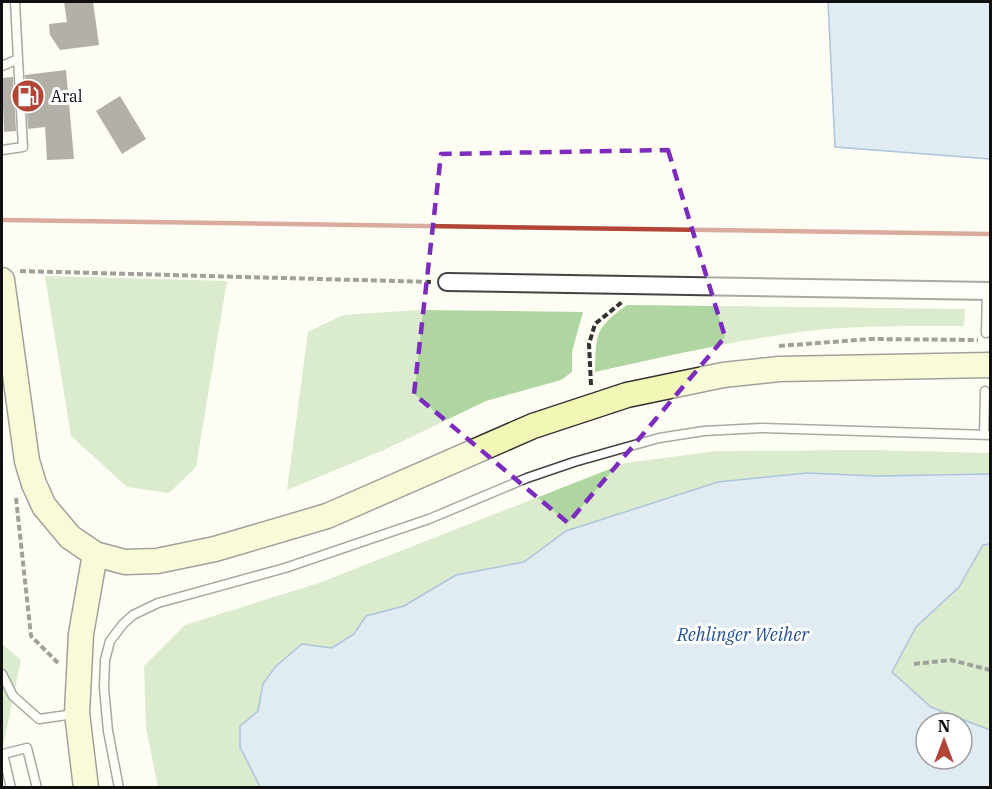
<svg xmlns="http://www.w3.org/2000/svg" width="992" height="789" viewBox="0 0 992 789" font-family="'IBM Plex Serif',serif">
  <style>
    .forest { fill: #afd5a1 }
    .water { fill: #bdd4f0; stroke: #4c7ec0; stroke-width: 1.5; fill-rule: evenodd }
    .building { fill: #57534d }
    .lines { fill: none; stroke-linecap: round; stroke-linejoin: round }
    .lane-casing { stroke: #434343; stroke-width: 11 }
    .street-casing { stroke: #434343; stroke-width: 20 }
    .secondary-casing { stroke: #323232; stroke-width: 27 }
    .path { stroke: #323232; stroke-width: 4; stroke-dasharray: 6 3; stroke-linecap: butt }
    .lane { stroke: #fff; stroke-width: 8 }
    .street { stroke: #fff; stroke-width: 16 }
    .secondary { stroke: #f3f7b6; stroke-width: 24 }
    .rail { stroke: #b24535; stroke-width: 4.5 }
    .marked { fill: none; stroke: #7b2cbf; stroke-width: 4.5; stroke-dasharray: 12 8; stroke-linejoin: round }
    .labels { text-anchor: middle; stroke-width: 6; stroke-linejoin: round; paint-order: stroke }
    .poi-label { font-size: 16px; fill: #101010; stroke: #fff; text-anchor: start }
    .water-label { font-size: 18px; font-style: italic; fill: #255195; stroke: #fff }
  </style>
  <rect width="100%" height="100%" fill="#fefdf4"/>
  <!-- forest -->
  <path class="forest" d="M45,276L227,281L196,467L169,493L127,487L71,436Z
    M627,305L965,309L964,326C913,326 859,325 808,331C737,340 665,356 595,372C596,333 595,328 627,305Z
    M418,310L583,312L572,352V372L561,380L486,401L384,450L287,490L308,332L343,315Z
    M873,450L990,453V474L876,476L807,473L718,482L566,531L524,562L456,575L404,606L366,616L354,634L332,648L302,644L263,684L258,711L255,776L260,787H158L146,728L144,666L185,625L319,583L625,463L717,451Z
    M990,544V730L931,707L892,672L916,627L959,587L983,545Z
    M2,644L21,660L2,751Z"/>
  <!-- water -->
  <path class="water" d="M828,2H990V159L835,147Z
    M807,473L876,476L990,474V544L983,545L959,587L916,627L892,672L931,707L990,730V787H260L240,747V726L258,711L263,684L275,667L302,644L332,648L354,634L366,616L404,606L456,575L524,562L566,531L718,482ZM926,723H962V759H926Z"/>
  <!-- building -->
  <path class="building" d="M64,2H93L99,45L60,50L50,35L49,24L67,22Z
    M66,70L74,159L47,160L45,127L28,129L25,75Z
    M13,77L16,131L4,132L2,78Z
    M120,96L146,139L122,154L96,111Z"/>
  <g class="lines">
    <defs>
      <path id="lane" d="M2,66L18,59L15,2
        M2,150L23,147L18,59
        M986,333L987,291
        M984,435L985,391
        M2,674L13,696L39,719L74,714
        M11,788L3,754L27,748L37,788
        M119,788L108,731L104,688L105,660L110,641L123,624L133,615L158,603L285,568L429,519L527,478L574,462L659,438L704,431L761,428L990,435"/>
      <path id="street" d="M447,282L990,291"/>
      <path id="secondary" d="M2,280L27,461L34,484L44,506L70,537L95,554L125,562L157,561L215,549L327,516L533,426L627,395L723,375L779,369L990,365
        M86,788L77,713L81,634L95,554"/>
    </defs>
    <!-- lane casing -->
    <use href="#lane" class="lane-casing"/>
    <!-- street casing -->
    <use href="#street" class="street-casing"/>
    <!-- secondary casing -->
    <use href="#secondary" class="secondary-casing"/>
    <!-- path -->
    <path class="path" d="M20,271L433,282
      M779,346L871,339L978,340
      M591,385L589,344L595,324L622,302
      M16,498L31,636L59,664
      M914,664L951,660L990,670"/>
    <!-- lane -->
    <use href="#lane" class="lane"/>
    <!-- street -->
    <use href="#street" class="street"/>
    <!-- secondary -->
    <use href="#secondary" class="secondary"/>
    <!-- rail -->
    <path class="rail" d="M2,220L990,234"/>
  </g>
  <!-- marked area -->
  <path d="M0 0H992V789H0ZM668,150L725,337L568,523L414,394L441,154Z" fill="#fefdf4" fill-opacity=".55" fill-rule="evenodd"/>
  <path class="marked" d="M668,150L725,337L568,523L414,394L441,154Z"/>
  <!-- icons -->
  <defs>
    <symbol id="fuel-disc" viewBox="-11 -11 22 22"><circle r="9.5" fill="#b24535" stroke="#fff"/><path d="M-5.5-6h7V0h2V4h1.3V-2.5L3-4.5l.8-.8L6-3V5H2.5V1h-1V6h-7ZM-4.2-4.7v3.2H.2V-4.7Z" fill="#fff"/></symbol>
  </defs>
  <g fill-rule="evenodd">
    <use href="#fuel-disc" x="9" y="77" width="38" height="38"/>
  </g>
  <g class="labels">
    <!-- poi labels -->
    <g class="poi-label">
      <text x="51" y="102">Aral</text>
    </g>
    <!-- water labels -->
    <g class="water-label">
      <text x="743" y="641">Rehlinger Weiher</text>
    </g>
  </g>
  <!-- border -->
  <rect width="992" height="789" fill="none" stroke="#101010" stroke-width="6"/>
  <!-- north arrow -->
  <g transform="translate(944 741)"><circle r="28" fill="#ffffff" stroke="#9f9f9f" stroke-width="1.5"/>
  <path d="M0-4.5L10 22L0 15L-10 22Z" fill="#b24535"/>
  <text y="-9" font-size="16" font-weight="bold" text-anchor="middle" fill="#101010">N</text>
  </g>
</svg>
